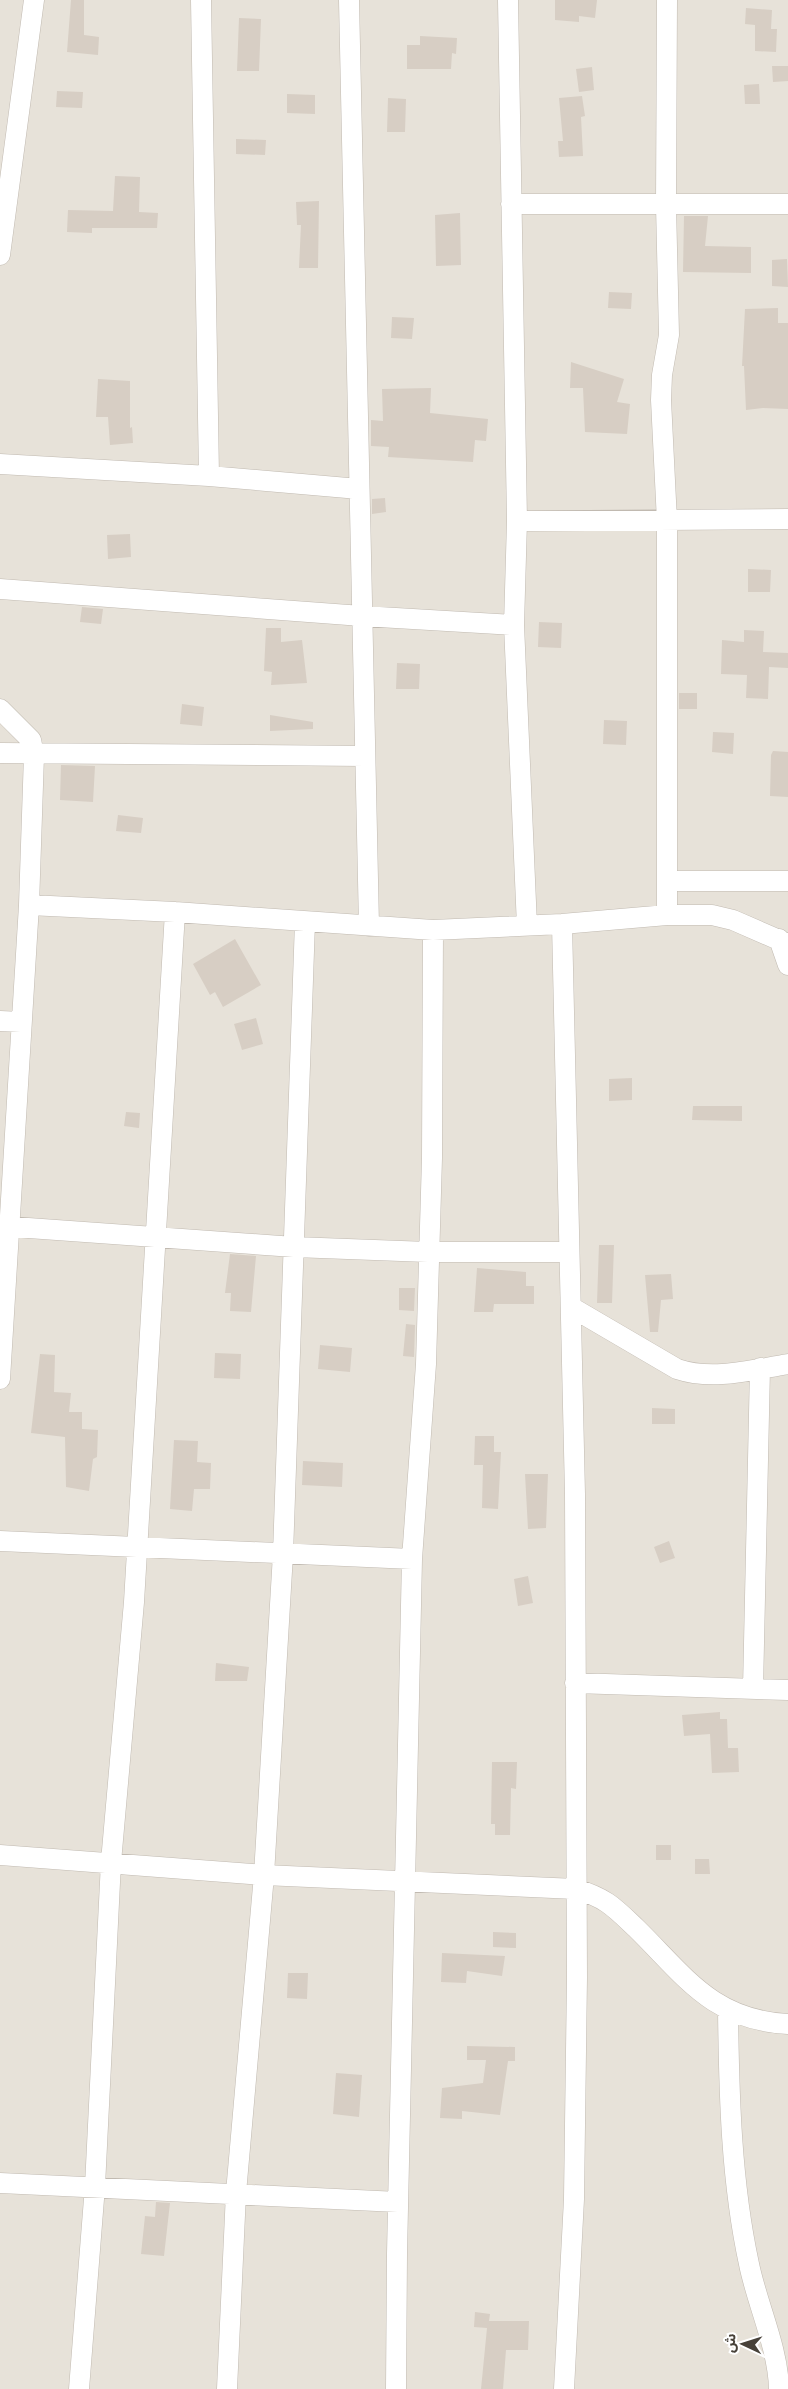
<svg xmlns="http://www.w3.org/2000/svg" width="788" height="2389" viewBox="0 0 788 2389" font-family="'Fira Sans','Noto Sans Arabic',sans-serif">
  <style>
    .residential { fill: #e7e2d9 }
    .building { fill: #d7cec4 }
    .lines { fill: none; stroke-linecap: round; stroke-linejoin: round }
    .minor-casing { stroke: #c1bab1; stroke-width: 21 }
    .minor { stroke: #fff; stroke-width: 20 }
  </style>
  <rect width="100%" height="100%" fill="#f3f0ea"/>
  <!-- residential -->
  <path class="residential" d="M0,0H788V2389H0Z"/>
  <!-- building -->
  <path class="building" d="M71,0H84V35L99,37L98,55L67,52Z
    M555,0H597L595,18L579,16V22L555,20Z
    M746,8L772,10L771,29H777L776,52L755,51V25L745,24Z
    M239,18L261,19L259,71H237Z
    M420,36L457,38L456,54L452,53L451,69H407V45H420Z
    M772,66H788V81L773,82Z
    M592,67L594,90L579,92L576,69Z
    M759,84L760,104H745L744,85Z
    M57,91L83,92L82,108L56,107Z
    M287,94L315,95V114L287,113Z
    M582,96L585,116L581,117L583,156L559,157L558,141H563L559,98Z
    M388,98L406,99L405,132H387Z
    M236,139L266,140L265,155L236,154Z
    M115,176L140,177L139,212L158,213L157,228H92V233L67,232L68,210L113,211Z
    M319,201L318,268H299L301,225H297L296,202Z
    M460,213L461,265L436,266L435,215Z
    M684,216H708L705,246L751,247V273L683,272Z
    M787,259L788,287L772,286V260Z
    M609,292L632,293L631,309L608,308Z
    M778,308V323H788V409L763,408L746,410L744,366H742L745,309Z
    M392,317L414,318L412,339L391,338Z
    M571,362L624,379L617,402L630,404L627,434L585,432L583,388H570Z
    M98,379L130,381V428L132,427L133,443L110,445L108,417H96Z
    M431,388L430,413L488,419L486,441L475,440L473,462L388,457L389,447L371,446V420L383,421L382,389Z
    M385,498L386,512L372,514V499Z
    M130,534L131,557L108,559L107,535Z
    M748,569L771,570L770,592H748Z
    M82,607L103,609L101,624L80,622Z
    M539,622L562,623L561,648L538,647Z
    M266,628H281V642L302,640L307,683L271,685L272,672L264,671Z
    M744,630L764,631L763,652L788,653V668L769,667L768,699L746,698L747,675L721,674L722,640L744,642Z
    M397,663L420,664L419,689H396Z
    M679,693H697V709H679Z
    M182,704L204,707L202,726L180,724Z
    M270,715L313,722V729L270,731Z
    M604,720L627,721L626,745L603,744Z
    M713,732L734,733L733,754L712,752Z
    M773,751L788,752V797L770,796L771,755Z
    M61,765L95,766L93,802L60,800Z
    M118,815L143,818L141,833L116,831Z
    M235,939L261,985L223,1007L215,992L210,995L193,964Z
    M256,1018L263,1044L242,1050L234,1024Z
    M632,1078V1100L609,1101V1079Z
    M693,1106H742V1121L692,1120Z
    M126,1112L140,1113L139,1128L124,1126Z
    M599,1245H614L612,1303H597Z
    M230,1254L256,1256L251,1312L230,1311L231,1293H225Z
    M477,1268L526,1272V1286H534V1304H494L493,1312H474Z
    M671,1274L673,1299L661,1300L658,1332H650L645,1275Z
    M399,1288H415L414,1311L399,1310Z
    M406,1324L415,1325L414,1357L403,1356Z
    M320,1345L352,1348L350,1372L318,1369Z
    M215,1353L241,1354L240,1379L214,1378Z
    M40,1354L55,1355L54,1392L71,1393L69,1412H82V1429L98,1430L97,1457L93,1459L89,1491L66,1487L65,1437L31,1433Z
    M652,1408L675,1409V1424H652Z
    M475,1436H494V1452H501L498,1509L482,1508L483,1465H474Z
    M174,1440L198,1441L197,1462L211,1463L210,1489H194L192,1511L170,1509Z
    M303,1461L343,1463L342,1487L302,1485Z
    M525,1474H548L546,1528L528,1529Z
    M669,1541L675,1558L660,1563L654,1547Z
    M528,1576L533,1603L518,1606L514,1579Z
    M216,1663L249,1667L247,1681H215Z
    M720,1712V1719H727L728,1748H738L739,1772L712,1773L710,1734L684,1736L682,1715Z
    M492,1762H517L516,1789L511,1788L510,1835H495V1824H491Z
    M656,1845H671V1860H656Z
    M695,1859H709L710,1874H695Z
    M493,1932L516,1933V1948L493,1947Z
    M442,1953L505,1956L502,1976L467,1971L466,1983L441,1982Z
    M288,1973H308L307,1999L287,1998Z
    M467,2046L515,2047V2061H508L500,2115L462,2111V2119L440,2118L442,2088L483,2083L486,2060H467Z
    M336,2073L362,2075L359,2117L333,2114Z
    M156,2202L170,2203L164,2256L141,2254L145,2216L155,2217Z
    M475,2312L490,2314L489,2321H529L528,2350H506L503,2389H481L487,2328L474,2327Z"/>
  <g class="lines">
    <defs>
      <path id="minor" d="M201,0L209,476
        M349,0L369,926
        M508,0L517,521L514,625L527,926
        M667,0L666,205L669,335L662,375L661,400L667,521V915
        M511,204H788
        M0,255L34,0
        M0,464L209,476L359,489
        M517,521L788,519
        M0,589L362,616L514,625
        M0,709L31,740L34,755L29,905L0,1379
        M0,753L365,756
        M667,881H788
        M29,905L175,912L433,930L562,924L667,915H712L733,920L788,944
        M562,924L575,1494L577,1977L574,2199L564,2389
        M779,939L788,965
        M0,1021L21,1022
        M0,1226L294,1247L428,1252H569
        M571,1307L677,1369C713,1381 751,1370 788,1364
        M0,1541L412,1559
        M575,1683L788,1690
        M753,1689L760,1368
        M0,1855L264,1875L576,1889C606,1898 614,1907 636,1928C685,1976 712,2020 788,2024
        M728,2010C729,2094 731,2181 749,2264C757,2304 778,2347 779,2389
        M0,2183L398,2202
        M79,2389L95,2186L111,1862L134,1602L175,912
        M227,2389L236,2193L264,1875L283,1554L305,922
        M396,2389L397,2254L412,1559L426,1364L432,1158L433,930"/>
    </defs>
    <!-- minor casing -->
    <use href="#minor" class="minor-casing"/>
    <!-- minor -->
    <use href="#minor" class="minor"/>
  </g>
  <!-- north arrow -->
  <g transform="translate(743 2344) rotate(274)" stroke="#ffffff" stroke-width="4" paint-order="stroke">
  <path d="M0-4L9 19L0 12L-9 19Z" fill="#474139"/>
  <text y="-8" font-size="14" font-weight="bold" text-anchor="middle" fill="#474139">ش</text>
  </g>
</svg>
